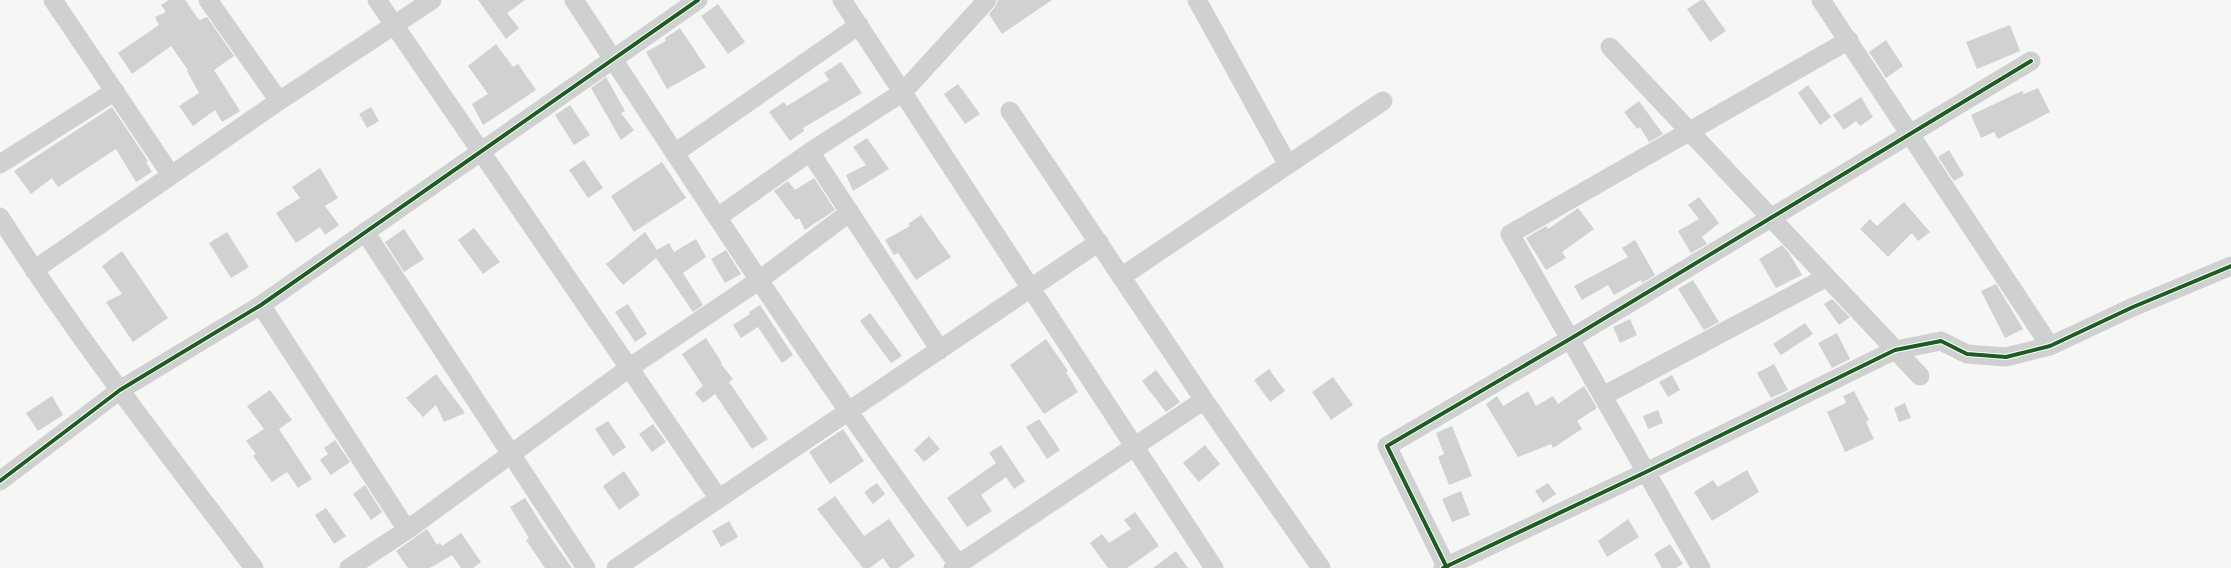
<svg xmlns="http://www.w3.org/2000/svg" width="2231" height="568" viewBox="0 0 2231 568" font-family="Rubik,sans-serif">
  <style>
    .building { fill: #d0d2d1 }
    .lines { fill: none; stroke-linecap: round; stroke-linejoin: round }
    .minor { stroke: #cfd1d1; stroke-width: 19 }
    .cycleway-casing { stroke: #fff; stroke-width: 6 }
    .cycleway { stroke: #1b5e20; stroke-width: 4 }
  </style>
  <rect width="100%" height="100%" fill="#f6f6f4"/>
  <!-- building -->
  <path class="building" d="M169,0H185L199,20L207,17L234,56L214,70L240,111L222,122L215,110L193,126L179,106L199,93L187,71L188,70L171,46L132,74L118,53L159,25L155,17L166,12L161,5Z
    M478,0H525L507,13L519,28L506,39Z
    M998,0H1052L1002,34L989,14L995,7Z
    M1701,0H1704L1726,31L1710,42L1687,9Z
    M718,4L745,42L728,54L701,16Z
    M2010,25L2020,51L1977,69L1966,42Z
    M680,28L706,67L667,89L646,52L666,41L665,38Z
    M1886,40L1903,66L1886,78L1869,52Z
    M496,44L513,67L518,64L536,90L483,125L472,104L488,94L468,66Z
    M841,62L862,93L803,128L804,131L790,141L769,112L784,102L787,106L829,80L824,73Z
    M606,77L625,111L621,113L634,130L621,140L591,88Z
    M958,84L980,114L965,124L944,94Z
    M1808,85L1831,117L1820,125L1798,93Z
    M2038,88L2050,112L1998,139L1994,132L1981,138L1971,115L2022,91L2024,94Z
    M1861,97L1873,117L1860,126L1856,121L1844,130L1833,115Z
    M1639,101L1663,134L1649,142L1640,127L1637,129L1624,112Z
    M570,105L590,135L574,145L555,115Z
    M112,107L148,161L146,162L152,172L136,182L116,149L58,187L52,178L31,194L14,171Z
    M371,107L379,121L367,128L359,114Z
    M867,138L889,169L853,191L846,175L866,165L853,147Z
    M1949,150L1964,175L1954,181L1938,157Z
    M584,160L603,188L588,198L569,170Z
    M662,162L686,198L634,232L611,196Z
    M320,168L338,198L325,206L339,225L325,235L320,227L296,243L276,213L300,198L292,187Z
    M814,178L835,210L805,230L799,218L796,220L774,191L788,181L795,190Z
    M1699,197L1719,223L1702,237L1707,244L1691,253L1678,231L1699,219L1688,205Z
    M1904,202L1930,232L1918,241L1912,233L1888,257L1860,229L1870,219L1877,226Z
    M1578,208L1594,229L1562,252L1566,258L1546,270L1526,238L1546,226L1548,229Z
    M921,215L951,257L916,280L898,253L894,255L885,240L910,226L908,224Z
    M474,228L500,262L483,274L458,240Z
    M404,229L424,259L404,272L385,242Z
    M227,232L249,267L231,278L209,243Z
    M645,232L657,250L669,243L674,252L696,239L706,257L683,273L703,305L693,312L656,258L623,285L606,264Z
    M1635,240L1655,275L1642,283L1641,280L1614,295L1608,285L1582,300L1574,286L1628,257L1622,248Z
    M1782,245L1789,253L1802,275L1776,288L1759,259Z
    M726,250L741,274L725,283L711,259Z
    M122,251L168,318L133,342L106,302L122,294L102,266Z
    M1693,280L1719,322L1704,330L1678,289Z
    M1996,284L2023,329L2005,338L1981,291Z
    M1832,299L1850,317L1839,325L1824,304Z
    M628,304L647,334L635,342L615,312Z
    M760,305L793,355L782,363L758,327L741,338L733,325L750,314L749,312Z
    M870,313L902,356L891,363L860,321Z
    M1630,319L1637,335L1620,343L1613,327Z
    M1805,323L1813,334L1781,355L1773,344Z
    M1837,333L1850,359L1832,368L1818,343Z
    M706,338L722,363L721,364L733,379L729,382L768,439L752,449L715,394L703,403L695,393L703,386L682,354Z
    M1046,339L1068,371L1066,372L1078,392L1044,414L1010,365Z
    M1774,364L1788,390L1771,398L1757,373Z
    M1269,369L1285,391L1270,402L1254,380Z
    M1156,370L1180,402L1166,412L1142,381Z
    M436,374L465,413L444,422L436,405L423,417L406,398Z
    M1672,375L1680,390L1668,397L1659,382Z
    M1333,377L1353,405L1331,420L1312,392Z
    M1584,386L1597,408L1577,421L1582,429L1553,448L1551,444L1518,457L1486,404L1497,396L1503,406L1528,391L1536,406L1553,396L1558,404Z
    M270,390L292,420L279,429L312,479L298,488L287,472L272,482L253,456L256,454L246,441L264,429L247,406Z
    M1854,391L1869,420L1866,422L1874,439L1845,452L1827,412L1846,403L1843,396Z
    M52,396L63,415L38,431L26,413Z
    M1905,403L1911,418L1899,422L1894,408Z
    M1658,410L1663,423L1648,429L1643,416Z
    M1039,419L1060,450L1047,459L1026,427Z
    M608,421L626,447L613,456L595,429Z
    M653,424L666,442L652,452L639,434Z
    M1452,426L1472,476L1449,485L1438,457L1444,454L1436,433Z
    M843,429L864,461L830,484L809,452Z
    M929,436L940,449L924,462L914,450Z
    M335,440L350,462L331,475L320,460L328,454L324,448Z
    M1001,445L1025,481L1014,489L1006,477L981,495L992,511L967,527L947,498L996,463L989,453Z
    M1205,445L1220,464L1199,482L1183,463Z
    M1747,470L1759,492L1712,521L1694,492L1713,480L1718,487Z
    M624,471L640,495L619,510L603,486Z
    M877,483L885,494L873,504L864,492Z
    M1548,483L1556,494L1543,503L1535,491Z
    M365,485L382,512L371,520L353,494Z
    M1461,491L1470,515L1452,522L1442,499Z
    M835,496L864,536L889,519L915,556L898,568H890L883,558L870,568H863L817,509Z
    M525,498L544,528L572,568H545L526,540L529,538L510,507Z
    M326,508L346,536L334,544L315,515Z
    M1135,512L1159,546L1127,568H1108L1090,543L1102,534L1109,543L1131,529L1124,520Z
    M1628,519L1639,537L1607,557L1598,541Z
    M729,521L738,537L721,547L712,531Z
    M427,529L437,545L440,543L442,546L461,533L481,562L473,568H461L452,555L430,568H408L396,551Z
    M1670,544L1683,564L1676,568H1662L1654,554Z
    M1176,551L1188,568H1153Z"/>
  <g class="lines">
    <!-- minor -->
    <path class="minor" d="M53,0L171,175
      M208,0L279,101
      M377,0L719,499
      M574,0C700,191 824,384 961,568
      M842,0L1214,568
      M1197,0L1288,165
      M1821,0L2050,346
      M1610,47L1920,376
      M1010,111L1204,400L1321,568
      M810,152L940,350
      M675,153L859,25
      M0,164L115,91
      M0,217C77,339 168,453 254,568
      M718,217L810,152L903,92L987,0
      M365,232L586,568
      M34,270L279,101L432,0
      M1121,277L1383,101
      M261,305L407,530
      M1603,396L1827,277
      M0,481L120,390L261,305L698,0
      M349,568L407,530L629,368L758,281L850,212
      M616,568L1099,242
      M953,568L1204,400
      M1443,568L1646,472L1895,350L1941,341L1967,354L2006,357L2050,346L2133,307L2231,266
      M1447,568L1387,446L1570,339L2031,61
      M1701,568L1510,234L1849,40"/>
    <defs>
      <path id="cycleway" d="M0,481L120,390L261,305L698,0
        M1443,568L1646,472L1895,350L1941,341L1967,354L2006,357L2050,346L2133,307L2231,266
        M1447,568L1387,446L1570,339L2031,61"/>
    </defs>
    <!-- cycleway casing -->
    <use href="#cycleway" class="cycleway-casing"/>
    <!-- cycleway -->
    <use href="#cycleway" class="cycleway"/>
  </g>
</svg>
